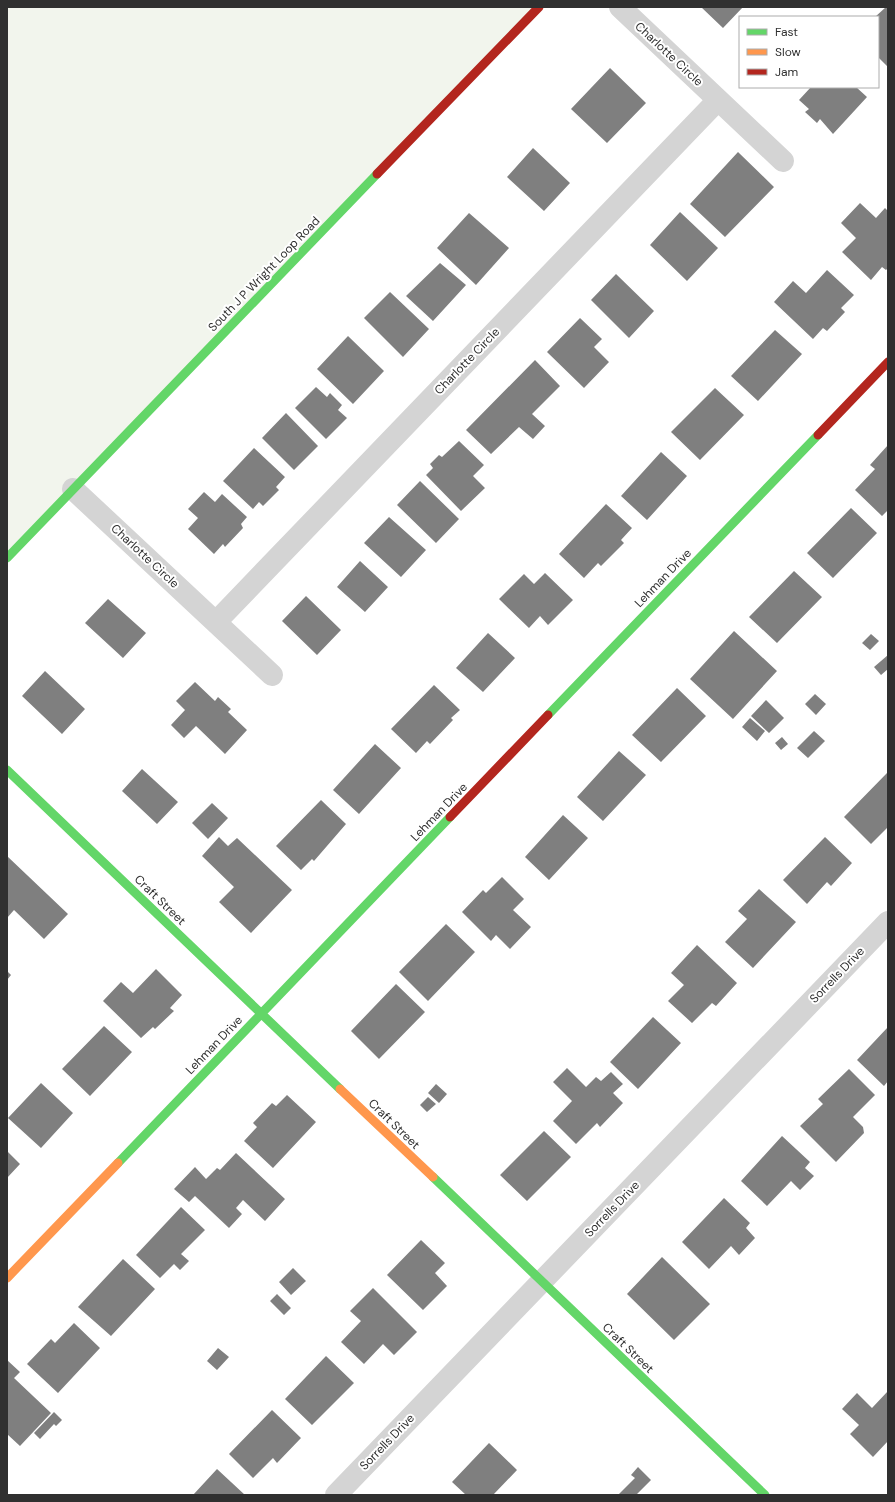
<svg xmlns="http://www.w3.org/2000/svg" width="895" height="1502" viewBox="0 0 895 1502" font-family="'DM Sans',sans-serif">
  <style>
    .green { fill: #f2f5ed }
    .building { fill: #7f7f7f }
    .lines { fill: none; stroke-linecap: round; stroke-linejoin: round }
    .street { stroke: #d4d4d4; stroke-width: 22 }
    .fast { stroke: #63d668; stroke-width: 9 }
    .slow { stroke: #ff974d; stroke-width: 9 }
    .jam { stroke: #b3261e; stroke-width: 9 }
    .labels { text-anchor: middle; stroke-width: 4; stroke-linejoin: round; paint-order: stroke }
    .street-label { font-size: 12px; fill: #303030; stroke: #fff }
  </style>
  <rect width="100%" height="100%" fill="#fff"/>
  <!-- green -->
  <path class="green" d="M7,7H540L7,564Z"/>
  <!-- building -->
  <path class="building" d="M701,7H743L723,28Z
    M886,7H888V67L878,57V17H875Z
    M610,68L646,103L607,143L571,109Z
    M811,87H856L867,97L833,134L820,119L817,123L805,112L809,109L799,100Z
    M533,148L570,183L544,211L507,177Z
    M738,152L774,187L725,237L690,204Z
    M860,203L876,218L885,208L888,211V268L886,270L882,267L871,280L842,252L856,238L841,223Z
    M680,212L718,248L687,281L650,245Z
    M469,213L509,248L476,285L437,248Z
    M440,263L466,285L433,321L406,296Z
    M827,270L854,295L841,308L845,312L827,331L823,328L813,339L774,302L793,281L806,293Z
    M616,274L654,311L629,338L591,300Z
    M390,292L429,329L403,357L364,318Z
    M580,318L602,339L594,347L609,362L584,388L547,352Z
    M775,330L802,354L758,401L731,376Z
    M348,336L384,371L353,404L317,369Z
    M535,360L560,386L532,414L545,426L533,439L519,427L491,454L466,430Z
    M316,387L327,397L330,393L342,405L338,410L347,418L326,439L295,408Z
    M715,388L744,415L700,460L671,432Z
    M286,413L318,446L294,470L262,438Z
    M459,441L484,465L473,476L485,488L461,511L426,475L433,468L430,464L439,455L442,457Z
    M888,445V510L882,516L855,490L875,469L870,465Z
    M254,448L285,477L276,487L279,490L263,506L259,502L253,509L223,481Z
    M661,452L687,476L647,520L621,496Z
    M420,481L459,519L436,543L397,505Z
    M204,492L215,502L222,494L247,517L241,524L243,528L225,547L223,544L214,554L188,529L198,518L188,509Z
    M606,504L632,528L621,540L624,543L601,566L598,563L584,578L559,554Z
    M851,508L877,533L833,578L807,553Z
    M389,517L426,550L401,577L364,543Z
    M360,561L388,587L365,612L337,587Z
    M794,571L822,597L777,643L749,617Z
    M545,573L573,600L548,625L540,616L529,628L499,599L524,574L534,584Z
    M306,596L341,630L317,655L282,621Z
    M108,599L146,633L123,658L85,623Z
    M734,631L777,671L733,719L690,679Z
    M488,633L515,658L483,692L456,668Z
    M871,634L879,641L870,650L862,643Z
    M888,655V669L881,675L874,667Z
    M45,671L85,709L62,734L22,696Z
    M195,682L215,701L218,697L231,709L228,712L247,730L225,754L196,726L184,738L171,725L185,710L176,701Z
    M434,685L460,710L451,718L453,720L430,744L427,741L416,753L391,729Z
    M677,688L706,716L661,762L632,735Z
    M815,694L826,704L816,715L805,704Z
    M766,700L784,718L769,733L751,716Z
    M750,718L765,731L757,741L742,727Z
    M814,731L825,741L808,758L797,748Z
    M782,737L788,744L781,750L775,743Z
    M375,744L401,768L359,814L333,790Z
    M619,751L646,775L603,821L577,797Z
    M142,769L178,802L157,824L122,791Z
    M887,773L888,827L871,844L844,817Z
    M321,800L346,824L314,861L312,859L301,870L276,846Z
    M212,803L228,818L208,839L192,823Z
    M563,815L588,838L549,880L525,857Z
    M219,837L228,846L237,838L292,890L251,933L219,902L234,887L202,856Z
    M825,837L852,863L831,886L827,882L807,904L783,880Z
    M7,856L68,914L44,939L14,910L7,918Z
    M502,877L524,899L513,910L531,927L510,949L496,935L491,941L462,912L483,890L486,893Z
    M759,889L796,922L753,968L725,942L747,919L738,911Z
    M446,924L475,952L428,1001L399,972Z
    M697,945L737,983L716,1006L712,1003L692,1023L668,1001L684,985L671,973Z
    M156,969L182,995L170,1008L174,1011L155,1029L153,1027L141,1038L103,1001L121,982L133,993Z
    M7,971L11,975L7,980Z
    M396,984L425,1012L379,1059L351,1031Z
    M653,1017L681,1043L638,1089L610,1062Z
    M104,1026L132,1052L90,1096L62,1069Z
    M888,1027V1081L884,1086L857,1060Z
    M567,1068L586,1087L596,1077L601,1081L611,1072L623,1084L613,1093L623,1103L600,1127L597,1123L576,1144L553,1121L572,1101L553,1082Z
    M849,1069L875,1095L853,1117L863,1127L864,1133L836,1162L800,1126L823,1104L818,1099Z
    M41,1083L73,1113L41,1148L8,1118Z
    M436,1084L447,1094L439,1103L428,1093Z
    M287,1095L316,1122L273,1168L244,1141L257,1127L253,1123L272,1103L276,1106Z
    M428,1097L436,1104L427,1112L420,1105Z
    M544,1131L571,1157L527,1201L500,1175Z
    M782,1136L810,1162L805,1168L814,1176L800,1190L791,1181L767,1206L741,1181Z
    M7,1151L20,1164L7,1178Z
    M236,1153L285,1199L265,1221L243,1200L236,1208L242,1214L229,1228L195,1196L189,1202L174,1189L195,1167L206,1179L217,1168L220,1170Z
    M724,1198L750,1223L746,1228L755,1238L739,1255L731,1246L709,1269L682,1242Z
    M181,1207L205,1230L181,1254L189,1261L180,1270L174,1264L160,1278L136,1255Z
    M421,1240L445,1263L435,1273L447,1286L423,1310L387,1275Z
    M662,1257L710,1304L674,1340L627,1294Z
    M123,1259L155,1289L111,1336L78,1307Z
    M293,1268L306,1281L291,1295L279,1282Z
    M373,1288L417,1332L394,1355L383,1344L364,1364L341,1342L361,1321L350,1311Z
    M277,1294L291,1308L284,1315L270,1301Z
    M74,1323L100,1348L58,1393L27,1364L51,1339L55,1343Z
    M218,1348L229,1357L217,1370L207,1361Z
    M326,1356L354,1383L312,1425L285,1399Z
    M7,1360L20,1372L14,1378L51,1413L20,1446L7,1434Z
    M888,1391V1441L873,1457L850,1434L859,1425L842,1409L857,1393L872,1408Z
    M272,1410L301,1438L277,1463L273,1458L253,1478L229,1454Z
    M54,1412L62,1420L56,1426L54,1424L40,1439L34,1433Z
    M489,1443L517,1470L493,1495H466L452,1482Z
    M638,1467L651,1480L636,1495H618L635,1478L631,1475Z
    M217,1469L245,1495H193Z"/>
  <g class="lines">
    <!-- street -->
    <path class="street" d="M620,7L783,161
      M73,489L272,675
      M216,622L718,100
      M336,1495L888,922"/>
    <!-- fast -->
    <path class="fast" d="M7,558L377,174
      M548,715L818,435
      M7,770L340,1089
      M118,1163L450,817
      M433,1177L765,1495"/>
    <!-- slow -->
    <path class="slow" d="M340,1089L433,1177
      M7,1278L118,1163"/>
    <!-- jam -->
    <path class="jam" d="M377,174L539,7
      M818,435L888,362
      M450,817L548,715"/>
  </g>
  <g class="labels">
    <!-- street labels -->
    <g class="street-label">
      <text transform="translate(669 54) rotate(43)" y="4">Charlotte Circle</text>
      <text transform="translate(264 274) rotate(-46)" y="4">South J P Wright Loop Road</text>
      <text transform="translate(467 361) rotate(-46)" y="4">Charlotte Circle</text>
      <text transform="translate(145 556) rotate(43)" y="4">Charlotte Circle</text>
      <text transform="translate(663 578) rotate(-46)" y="4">Lehman Drive</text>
      <text transform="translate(439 812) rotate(-46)" y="4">Lehman Drive</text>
      <text transform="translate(160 900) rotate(44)" y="4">Craft Street</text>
      <text transform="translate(837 975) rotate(-46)" y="4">Sorrells Drive</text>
      <text transform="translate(214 1045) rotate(-46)" y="4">Lehman Drive</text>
      <text transform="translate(394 1124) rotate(44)" y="4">Craft Street</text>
      <text transform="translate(612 1209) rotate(-46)" y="4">Sorrells Drive</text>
      <text transform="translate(628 1348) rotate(44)" y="4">Craft Street</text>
      <text transform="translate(387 1442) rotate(-46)" y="4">Sorrells Drive</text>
    </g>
  </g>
  <!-- border -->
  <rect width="895" height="1502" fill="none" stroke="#303030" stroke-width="16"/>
  <!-- legend -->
  <rect x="739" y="16" width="140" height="72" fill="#ffffff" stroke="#acacac"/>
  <rect x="747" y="29" width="20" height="6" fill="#63d668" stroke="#acacac"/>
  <text x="775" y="36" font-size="12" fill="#303030">Fast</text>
  <rect x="747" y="49" width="20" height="6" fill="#ff974d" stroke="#acacac"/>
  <text x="775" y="56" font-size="12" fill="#303030">Slow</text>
  <rect x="747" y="69" width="20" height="6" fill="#b3261e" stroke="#acacac"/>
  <text x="775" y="76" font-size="12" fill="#303030">Jam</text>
</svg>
